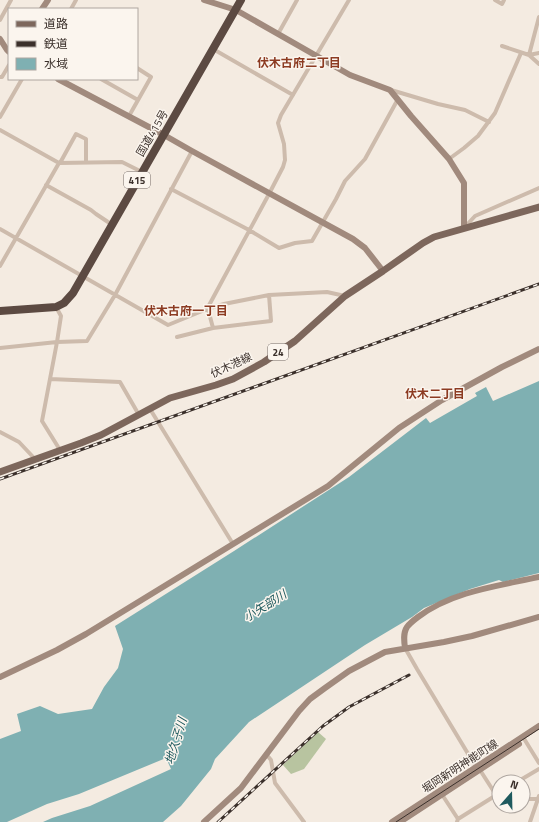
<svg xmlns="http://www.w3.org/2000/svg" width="539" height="822" viewBox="0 0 539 822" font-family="'Titillium Web','Noto Sans JP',sans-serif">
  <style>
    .green { fill: #b8c4a0 }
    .water { fill: #7fb0b2 }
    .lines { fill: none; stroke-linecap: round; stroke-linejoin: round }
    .street { stroke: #cdbbac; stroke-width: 4 }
    .secondary { stroke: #a18a7d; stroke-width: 6 }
    .primary { stroke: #7d675c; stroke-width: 7 }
    .highway { stroke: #5c4a42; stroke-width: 8 }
    .tram { stroke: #3b302b; stroke-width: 1 }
    .rail-casing { stroke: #3b302b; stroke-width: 3 }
    .rail { stroke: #fbf5ee; stroke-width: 1.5; stroke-dasharray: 4.5; stroke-linecap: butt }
    .labels { text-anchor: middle; stroke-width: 3; stroke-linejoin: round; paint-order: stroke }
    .shield { fill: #fbf5ee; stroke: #756b66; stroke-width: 1 }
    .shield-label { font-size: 10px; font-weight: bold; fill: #3b302b }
    .street-label { font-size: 11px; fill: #3b302b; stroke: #fbf5ee }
    .neighbourhood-label { font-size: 12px; font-weight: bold; fill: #8c3b22; stroke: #fbf5ee }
    .water-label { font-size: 12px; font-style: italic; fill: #1f5a5e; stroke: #fbf5ee }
  </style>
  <rect width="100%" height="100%" fill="#f4ebe1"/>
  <!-- green -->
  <path class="green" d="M318,732L326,739L304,769L291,774L283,765Z"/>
  <!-- water -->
  <path class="water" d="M539,381V573L503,582L499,580L470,589L424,608L412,617L365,645L249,722L215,759L211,769L181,806L163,822H43L52,818L90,806L171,769L166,758L79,794L47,804L7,822H0V739L21,731L17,714L40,706L58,714L92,709L104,687L118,668L123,649L115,626L234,551L349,477L426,418L430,423L477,396L475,393L486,387L493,401Z"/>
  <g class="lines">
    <!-- street -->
    <path class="street" d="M495,0L502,4L504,0
      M71,9L76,0
      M0,20L11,0
      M278,34L297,0
      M502,46L529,55L539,64
      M213,49L293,95
      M529,55L539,17
      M529,55L539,53
      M0,77H2L9,65
      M101,79L138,100
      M391,90L438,104L465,110L489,122
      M129,116L151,77L137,68
      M0,117L22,79
      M0,130L59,163L122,162L142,172
      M449,159L464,148L478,136L495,113L521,53
      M60,163L76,134L86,139V162
      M46,185L91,210L96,214L111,224
      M171,189L249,230L279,248L295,243L312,241L336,199L345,181L365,159L398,99
      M464,228L475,216L539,188
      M0,229L168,325L207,309L224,304L269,295L327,292L345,296
      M0,266L59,163
      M56,307L61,316L57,342L42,421L60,450
      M207,309L269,194L283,167L285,160L284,144L278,123L281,115L349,0
      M208,309L213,328
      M177,337L213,328L271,321L269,295
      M0,348L57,342L87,341L115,295L192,151
      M50,379L120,382L139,415
      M150,409L233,544
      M0,432L19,442L35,459
      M405,648L417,669L476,767L480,770L496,795L499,797
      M523,737L539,763
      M266,754L271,760L275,783L304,822
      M517,782L539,769
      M441,793L458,819L457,822
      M523,799H539
      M458,819L498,794
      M530,822L539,796"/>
    <!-- secondary -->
    <path class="secondary" d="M204,0L236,10L350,75L390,90L411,116L449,159L464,183V228
      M42,9L48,0
      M0,39L7,50L9,52
      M58,79L164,135L192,151L353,239L365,248L383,271
      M405,648C404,641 403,633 407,627C410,623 414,620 418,617C453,591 498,586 539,577
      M0,677L57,650L86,634L328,486L399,428L442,400L502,367L539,349
      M204,822L241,788L299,711L310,699L325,688L349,671L385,652L444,642L472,636L539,617
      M392,822L539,726
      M400,822L519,744"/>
    <!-- primary -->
    <path class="primary" d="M0,472L81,443L101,435L170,398L216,385L233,379L264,362L295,341L345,296L383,271L423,243L434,237L539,207"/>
    <!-- highway -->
    <path class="highway" d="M0,311L56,307L64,303L73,293L241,0"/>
    <!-- tram -->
    <path class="tram" d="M396,822L539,729"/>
    <defs>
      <path id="rail" d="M0,479L539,284
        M218,822L323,726L349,707L409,675"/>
    </defs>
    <!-- rail casing -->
    <use href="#rail" class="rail-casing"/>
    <!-- rail -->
    <use href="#rail" class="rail"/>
  </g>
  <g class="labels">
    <!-- shield labels -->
    <g class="shield">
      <rect x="124" y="172" width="26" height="16" rx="3"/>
      <rect x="268" y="344" width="20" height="16" rx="3"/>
    </g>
    <g class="shield-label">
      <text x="137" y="184">415</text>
      <text x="278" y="356">24</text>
    </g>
    <!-- street labels -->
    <g class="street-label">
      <text transform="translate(152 133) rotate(-60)" y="4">国道415号</text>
      <text transform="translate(231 365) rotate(-25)" y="4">伏木港線</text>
      <text transform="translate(460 766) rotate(-33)" y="4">堀岡新明神能町線</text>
    </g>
    <!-- neighbourhood labels -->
    <g class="neighbourhood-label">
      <text x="299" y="67">伏木古府二丁目</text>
      <text x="186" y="315">伏木古府一丁目</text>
      <text x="435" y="398">伏木二丁目</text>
    </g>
    <!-- water labels -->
    <g class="water-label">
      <text transform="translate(265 606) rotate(-32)" y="4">小矢部川</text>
      <text transform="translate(176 741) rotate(-73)" y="4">地久子川</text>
    </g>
  </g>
  <!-- legend -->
  <rect x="8" y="8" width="130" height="72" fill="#fbf5ee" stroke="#aea6a0"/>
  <rect x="16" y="21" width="20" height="6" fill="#7d675c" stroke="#aea6a0"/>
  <text x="44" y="28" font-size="12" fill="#3b302b">道路</text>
  <rect x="16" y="41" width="20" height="6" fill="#3b302b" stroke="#aea6a0"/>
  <text x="44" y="48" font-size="12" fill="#3b302b">鉄道</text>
  <rect x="16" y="58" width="20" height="12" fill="#7fb0b2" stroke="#aea6a0"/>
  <text x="44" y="68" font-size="12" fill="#3b302b">水域</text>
  <!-- north arrow -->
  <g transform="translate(511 794) rotate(20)"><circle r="19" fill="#fbf5ee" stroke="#aea6a0"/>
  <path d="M0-3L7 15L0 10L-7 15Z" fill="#1f5a5e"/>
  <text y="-6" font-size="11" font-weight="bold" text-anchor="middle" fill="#3b302b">N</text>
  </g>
</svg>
